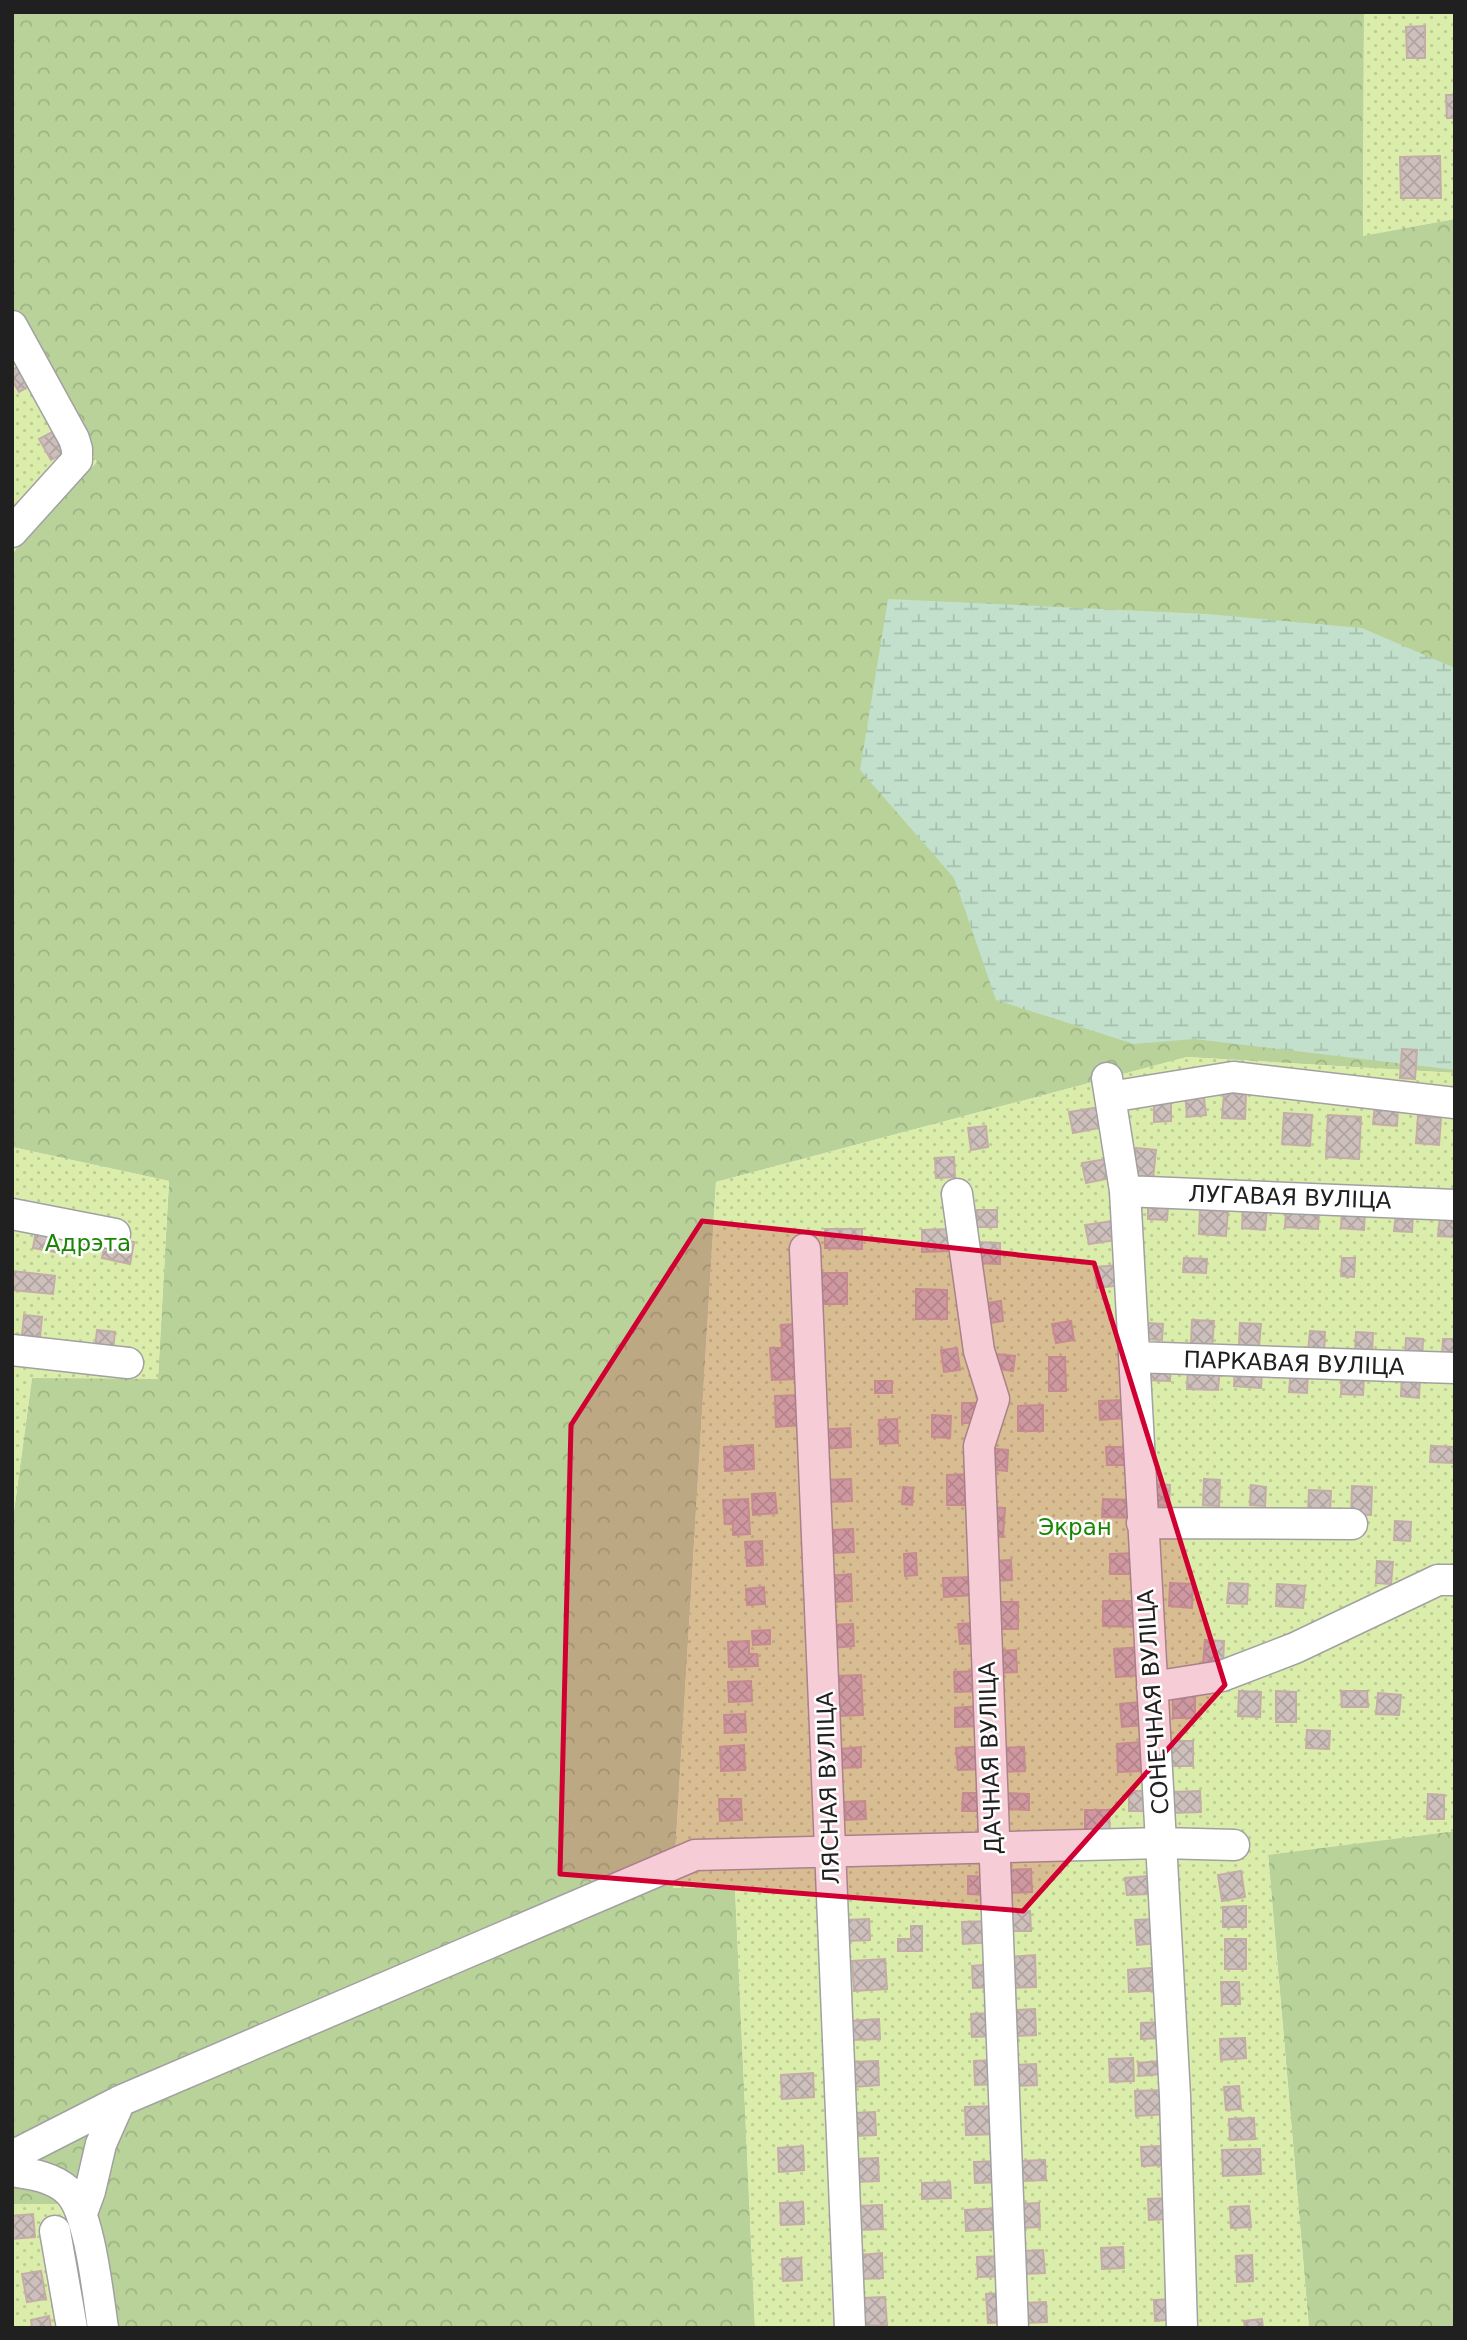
<svg xmlns="http://www.w3.org/2000/svg" width="1467" height="2340" viewBox="0 0 1467 2340" font-family="'DejaVu Sans',sans-serif">
  <style>
    .forest { fill: url(#forest-crowns) }
    .wetland { fill: url(#wetland-marsh) }
    .garden { fill: url(#garden-dots) }
    .building { fill: url(#building-cross-hatch); stroke: #c4ada7; stroke-width: 2 }
    .lines { fill: none; stroke-linecap: round; stroke-linejoin: round }
    .minor-casing { stroke: #a1a1a1; stroke-width: 33 }
    .minor { stroke: #fff; stroke-width: 30 }
    .marked { fill: #d00032; fill-opacity: 0.2; stroke: #d00032; stroke-width: 5; stroke-linejoin: round }
    .labels { text-anchor: middle; stroke-width: 5; stroke-linejoin: round; paint-order: stroke }
    .street-label { font-size: 23px; fill: #202020; stroke: #fff }
    .park-label { font-size: 23px; fill: #1a8606; stroke: #fff }
  </style>
  <defs>
    <pattern id="forest-crowns" width="20" height="18" patternUnits="userSpaceOnUse" patternTransform="scale(1.75)"><rect width="20" height="18" fill="#b8d299"/><path d="M2 6a3 3 0 1 1 6 0M12 15a3 3 0 1 1 6 0" fill="none" stroke="#9eb484"/></pattern>
    <pattern id="wetland-marsh" width="20" height="14" patternUnits="userSpaceOnUse" patternTransform="scale(1.75)"><rect width="20" height="14" fill="#c2e0cb"/><path d="M1 5h8M5 5V1M11 12h8M15 12V8" fill="none" stroke="#a6c0ae"/></pattern>
    <pattern id="garden-dots" width="8" height="8" patternUnits="userSpaceOnUse" patternTransform="scale(1.75)"><rect width="8" height="8" fill="#dbedaa"/><path d="M2 2h.1M6 6h.1" fill="none" stroke="#bccb92" stroke-width="1.8" stroke-linecap="round"/></pattern>
    <pattern id="building-cross-hatch" width="8" height="8" patternUnits="userSpaceOnUse" patternTransform="scale(1.75)"><rect width="8" height="8" fill="#cdbfbc"/><path d="M0 0l8 8M0 8l8-8" fill="none" stroke="#b0a4a1"/></pattern>
  </defs>
  <rect width="100%" height="100%" fill="#f1ebe6"/>
  <!-- forest -->
  <path class="forest" d="M12,12H1364L1363,235L1455,219V1073L1187,1057L716,1182L673,1887L735,1888L755,2328H87L64,2204H12V1526L32,1378H158L169,1181L12,1147V554L96,462L12,307Z
    M1455,1831V2328H1309L1268,1854Z"/>
  <!-- wetland -->
  <path class="wetland" d="M888,599L1207,614L1362,628L1455,668V1070L1194,1039L1134,1044L996,1000L954,878L860,770Z"/>
  <!-- garden -->
  <path class="garden" d="M1364,12H1455V219L1363,236Z
    M12,307L97,462L12,554Z
    M1187,1057L1455,1073V1831L1268,1855L1309,2328H755L735,1888H673L716,1182Z
    M12,1147L169,1181L158,1379L32,1378L12,1526Z
    M12,2204H64L85,2328H12Z"/>
  <!-- building -->
  <path class="building" d="M1425,26V58H1407L1406,27Z
    M1446,95H1455V118H1447Z
    M1440,156L1441,198H1401L1400,157Z
    M26,362L36,382L19,392L12,380V370Z
    M60,428L72,448L51,460L39,439Z
    M1402,1049L1417,1050L1415,1079L1400,1078Z
    M1203,1090L1206,1115L1187,1117L1185,1092Z
    M1224,1093L1246,1094L1245,1119L1222,1118Z
    M1171,1097V1121L1154,1122V1098Z
    M1375,1105L1398,1107L1397,1126L1373,1124Z
    M1100,1107L1104,1127L1073,1133L1069,1112Z
    M1284,1113L1312,1115L1310,1146L1282,1144Z
    M1328,1115L1361,1117L1359,1159L1326,1157Z
    M1418,1116L1441,1118L1439,1145L1416,1143Z
    M986,1126L988,1147L971,1150L968,1128Z
    M1136,1148L1156,1150L1153,1179L1133,1176Z
    M954,1157L955,1177L936,1178L935,1158Z
    M1107,1159L1111,1178L1086,1183L1082,1163Z
    M1148,1205L1168,1206L1167,1220L1148,1219Z
    M1243,1207L1267,1209L1265,1230L1242,1228Z
    M1200,1209L1228,1211L1226,1236L1199,1234Z
    M1342,1209L1365,1210L1364,1230L1341,1228Z
    M977,1210H997V1227H977Z
    M1286,1212L1319,1214L1318,1229L1285,1227Z
    M1396,1214L1413,1215L1412,1232L1394,1231Z
    M1440,1216L1455,1217V1237L1438,1236Z
    M1113,1221L1116,1240L1089,1244L1085,1225Z
    M37,1226L59,1230L55,1252L33,1248Z
    M825,1229H862V1249L825,1248Z
    M949,1229L950,1251L922,1252V1230Z
    M106,1237L134,1242L130,1264L102,1258Z
    M976,1242L1000,1243V1264L976,1263Z
    M1184,1258L1207,1259L1206,1273L1183,1272Z
    M1342,1258H1355L1354,1277L1341,1276Z
    M1120,1265L1122,1285L1097,1288L1095,1267Z
    M12,1271L55,1276L53,1294L12,1290Z
    M820,1273H847V1304H820Z
    M916,1289L947,1290V1319H916Z
    M1001,1301L1003,1321L983,1324L980,1304Z
    M24,1315L42,1317L40,1337L22,1335Z
    M1192,1320L1214,1321L1212,1347L1191,1345Z
    M1071,1321L1074,1340L1056,1343L1052,1324Z
    M1147,1323L1163,1324L1162,1340L1145,1339Z
    M1240,1323L1261,1324L1259,1346L1239,1345Z
    M794,1324L797,1379L772,1380L770,1348H782L781,1325Z
    M97,1330L115,1332L113,1350L95,1348Z
    M1310,1331L1325,1332L1324,1353L1308,1352Z
    M1356,1332L1373,1333L1372,1353L1355,1352Z
    M1406,1338L1423,1339L1422,1361L1405,1360Z
    M1443,1339H1455V1357L1442,1356Z
    M957,1348L960,1370L944,1372L941,1350Z
    M995,1354L1015,1356L1013,1371L993,1368Z
    M1049,1357H1065L1066,1391H1049Z
    M1144,1363L1171,1364L1170,1381L1144,1380Z
    M1188,1366L1220,1367L1218,1390L1187,1389Z
    M1235,1369L1262,1370L1261,1388L1234,1386Z
    M1291,1369L1308,1370L1307,1393L1289,1392Z
    M1342,1374L1364,1375L1363,1395L1341,1394Z
    M1402,1374L1420,1376L1419,1398L1401,1396Z
    M875,1381H892V1393H875Z
    M800,1395L802,1425L776,1427L775,1396Z
    M1124,1400L1125,1418L1100,1420L1099,1401Z
    M962,1403H975L976,1423H962Z
    M1043,1405V1431H1018V1406Z
    M932,1415L951,1416L950,1438L932,1437Z
    M897,1419L898,1443L880,1444L879,1420Z
    M850,1428L851,1447L820,1449L818,1430Z
    M753,1445L754,1469L725,1471L724,1447Z
    M1431,1446L1454,1447L1453,1463L1430,1462Z
    M1106,1447H1125L1126,1465H1107Z
    M984,1448L1008,1450L1007,1471L983,1469Z
    M969,1474V1505H947V1475Z
    M851,1479L852,1501L826,1502L824,1480Z
    M1204,1479L1220,1480L1219,1506L1203,1505Z
    M1155,1484L1170,1485L1169,1506L1154,1505Z
    M1251,1485L1266,1487L1265,1506L1250,1505Z
    M1352,1486L1372,1487L1371,1515L1351,1514Z
    M903,1487L913,1488L912,1505L902,1504Z
    M1309,1490L1331,1491L1330,1513L1308,1512Z
    M775,1493L777,1513L753,1515L752,1494Z
    M748,1499L750,1534L733,1535V1524H725L723,1500Z
    M1103,1499L1135,1500V1518L1102,1517Z
    M987,1507L1005,1508L1003,1537L985,1536Z
    M1395,1521L1411,1522L1410,1541L1394,1540Z
    M853,1529L854,1552L832,1553L830,1530Z
    M762,1541L763,1565L747,1566L745,1542Z
    M916,1553L917,1575L905,1576L904,1554Z
    M1137,1553V1574H1110V1554Z
    M1011,1560L1012,1580L991,1581L990,1561Z
    M1377,1561L1393,1562L1391,1584L1376,1583Z
    M851,1574L852,1601L830,1602L829,1576Z
    M974,1577L975,1595L944,1597L943,1578Z
    M1170,1583L1193,1584L1192,1608L1169,1606Z
    M1229,1583L1248,1584L1247,1604L1227,1603Z
    M1277,1584L1305,1586L1303,1608L1276,1606Z
    M764,1587L765,1604L747,1605L746,1589Z
    M1103,1601H1139V1627L1103,1626Z
    M995,1602H1018V1629H995Z
    M977,1623L978,1643L960,1644L958,1624Z
    M853,1624L854,1646L832,1648L831,1625Z
    M770,1630V1644L753,1645L752,1631Z
    M1205,1640L1224,1641L1223,1666L1203,1664Z
    M749,1641V1654H757L758,1666L729,1667L728,1642Z
    M1143,1647L1145,1675L1116,1677L1114,1649Z
    M1016,1650L1017,1672L998,1673L997,1651Z
    M979,1671L980,1691L955,1692L954,1672Z
    M861,1675L863,1715L838,1716L836,1676Z
    M751,1681L752,1701L729,1702L728,1682Z
    M1239,1691L1261,1692L1260,1717L1238,1716Z
    M1276,1691L1296,1692V1722H1276Z
    M1341,1691H1367L1368,1707H1342Z
    M1173,1693H1195V1718H1173Z
    M1378,1693L1401,1695L1399,1715L1376,1714Z
    M1140,1702L1142,1725L1122,1727L1120,1704Z
    M979,1706L980,1726L955,1727V1708Z
    M745,1714L746,1732L725,1733L724,1715Z
    M1307,1730L1330,1731L1329,1749L1306,1748Z
    M1169,1741H1193V1766H1169Z
    M1141,1742L1143,1771L1118,1772L1117,1744Z
    M744,1745L745,1770L721,1771L720,1747Z
    M986,1746L987,1769L958,1770L956,1748Z
    M861,1747V1767L841,1768L840,1749Z
    M1024,1747L1025,1771L1001,1772L1000,1748Z
    M1129,1791H1149V1811H1129Z
    M1200,1791L1201,1812L1172,1813L1171,1792Z
    M963,1793H986V1811H962Z
    M1004,1793L1029,1794V1810L1004,1809Z
    M1428,1794L1444,1795V1819H1427Z
    M719,1799H741L742,1820L720,1821Z
    M865,1801L866,1819L846,1820L845,1802Z
    M1085,1810H1109L1110,1834L1085,1835Z
    M1031,1869L1032,1892L1007,1893L1006,1870Z
    M1241,1871L1245,1897L1222,1901L1218,1875Z
    M968,1876L990,1877V1895L968,1894Z
    M1147,1876L1148,1894L1127,1895L1125,1878Z
    M1246,1906V1927H1223V1907Z
    M1030,1911L1031,1931H1009L1008,1912Z
    M869,1919L870,1940L847,1941L846,1920Z
    M1156,1919L1158,1943L1137,1945L1135,1920Z
    M992,1921L993,1942L963,1944L962,1922Z
    M911,1926H922V1951H898V1939H911Z
    M1225,1939H1246V1969H1225Z
    M1035,1955L1036,1987L1013,1988L1011,1957Z
    M885,1959L887,1989L854,1991L852,1961Z
    M994,1964L995,1987L973,1988L972,1966Z
    M1161,1967L1163,1990L1129,1992L1128,1970Z
    M1221,1982H1239L1240,2004H1222Z
    M1035,2009L1036,2035L1015,2036L1014,2010Z
    M994,2013L995,2036L972,2037L971,2014Z
    M879,2019L880,2039L851,2040L850,2021Z
    M1163,2022L1164,2038L1141,2039V2023Z
    M1245,2038L1246,2058L1221,2060L1220,2039Z
    M1133,2058L1134,2081L1110,2082L1109,2059Z
    M996,2060L997,2084L975,2085L974,2061Z
    M878,2061L879,2085L853,2087L852,2062Z
    M1160,2061L1161,2074L1139,2076L1138,2063Z
    M1036,2064L1037,2085L1015,2086L1014,2065Z
    M813,2073L814,2097L782,2099L781,2075Z
    M1239,2086L1241,2109L1226,2110L1224,2087Z
    M1165,2090L1167,2114L1136,2116L1135,2091Z
    M1000,2106L1001,2134L966,2135L965,2107Z
    M875,2112L876,2135L855,2136L854,2113Z
    M1254,2118L1255,2139L1230,2140L1229,2119Z
    M803,2146L804,2170L779,2172L778,2148Z
    M1163,2146V2165L1142,2166L1141,2147Z
    M1260,2149L1261,2174L1223,2176L1222,2150Z
    M878,2158L879,2181L856,2182L855,2159Z
    M1045,2160L1046,2180L1022,2181L1021,2161Z
    M1000,2161L1001,2182L975,2183L974,2162Z
    M950,2182L951,2198L922,2199V2183Z
    M1169,2198L1170,2219L1149,2220L1148,2199Z
    M803,2202L804,2224L781,2225L780,2203Z
    M1039,2203L1040,2227L1019,2228L1018,2204Z
    M882,2205L883,2229L859,2230L858,2206Z
    M1249,2206L1251,2227L1231,2228L1230,2207Z
    M1003,2208L1004,2229L966,2231L965,2210Z
    M33,2214L35,2237L12,2239V2216Z
    M1123,2247L1124,2268L1102,2269L1101,2248Z
    M1043,2250L1045,2273L1024,2274L1023,2251Z
    M882,2253L883,2278L862,2279L860,2255Z
    M1252,2255L1253,2281L1237,2282L1236,2256Z
    M1004,2256L1005,2276L978,2277L977,2257Z
    M801,2258L802,2280L783,2281L782,2259Z
    M41,2271L46,2299L27,2302L22,2274Z
    M1008,2293L1009,2322L988,2323L986,2294Z
    M885,2297L887,2325L863,2326L862,2298Z
    M1176,2299L1177,2319L1155,2321L1154,2300Z
    M1046,2302L1047,2322L1026,2323L1025,2303Z
    M49,2316L51,2328H32L31,2320Z
    M1262,2319L1263,2328H1245L1244,2321Z"/>
  <g class="lines">
    <defs>
      <path id="minor" d="M12,326L74,439L77,449V460L12,532
        M1107,1078L1125,1191L1175,2096L1182,2328
        M1110,1097L1233,1077L1455,1103
        M1125,1191L1455,1205
        M957,1194L979,1351L994,1399L979,1446L1013,2328
        M12,1214L115,1234
        M805,1249L850,2328
        M12,1350L128,1363
        M1134,1357L1455,1368
        M1142,1523L1352,1524
        M1152,1687L1222,1676L1295,1648L1438,1580H1455
        M12,2156L120,2101L695,1855L1162,1843L1234,1845
        M12,2171C32,2174 53,2177 68,2191C90,2211 98,2297 103,2328
        M82,2213L90,2191L101,2144L120,2101
        M55,2231L72,2328"/>
    </defs>
    <!-- minor casing -->
    <use href="#minor" class="minor-casing"/>
    <!-- minor -->
    <use href="#minor" class="minor"/>
  </g>
  <!-- marked area -->
  <path class="marked" d="M702,1221L1094,1263L1225,1685L1023,1911L560,1874L571,1425Z"/>
  <g class="labels">
    <!-- street labels -->
    <g class="street-label">
      <text transform="translate(1290 1197) rotate(2)" y="8">ЛУГАВАЯ ВУЛІЦА</text>
      <text transform="translate(1294 1363) rotate(2)" y="8">ПАРКАВАЯ ВУЛІЦА</text>
      <text transform="translate(1153 1702) rotate(-94)" y="8">СОНЕЧНАЯ ВУЛІЦА</text>
      <text transform="translate(990 1758) rotate(-92)" y="8">ДАЧНАЯ ВУЛІЦА</text>
      <text transform="translate(828 1788) rotate(-92)" y="8">ЛЯСНАЯ ВУЛІЦА</text>
    </g>
    <!-- park labels -->
    <g class="park-label">
      <text x="88" y="1251">Адрэта</text>
      <text x="1075" y="1535">Экран</text>
    </g>
  </g>
  <!-- border -->
  <rect width="1467" height="2340" fill="none" stroke="#202020" stroke-width="28"/>
</svg>
